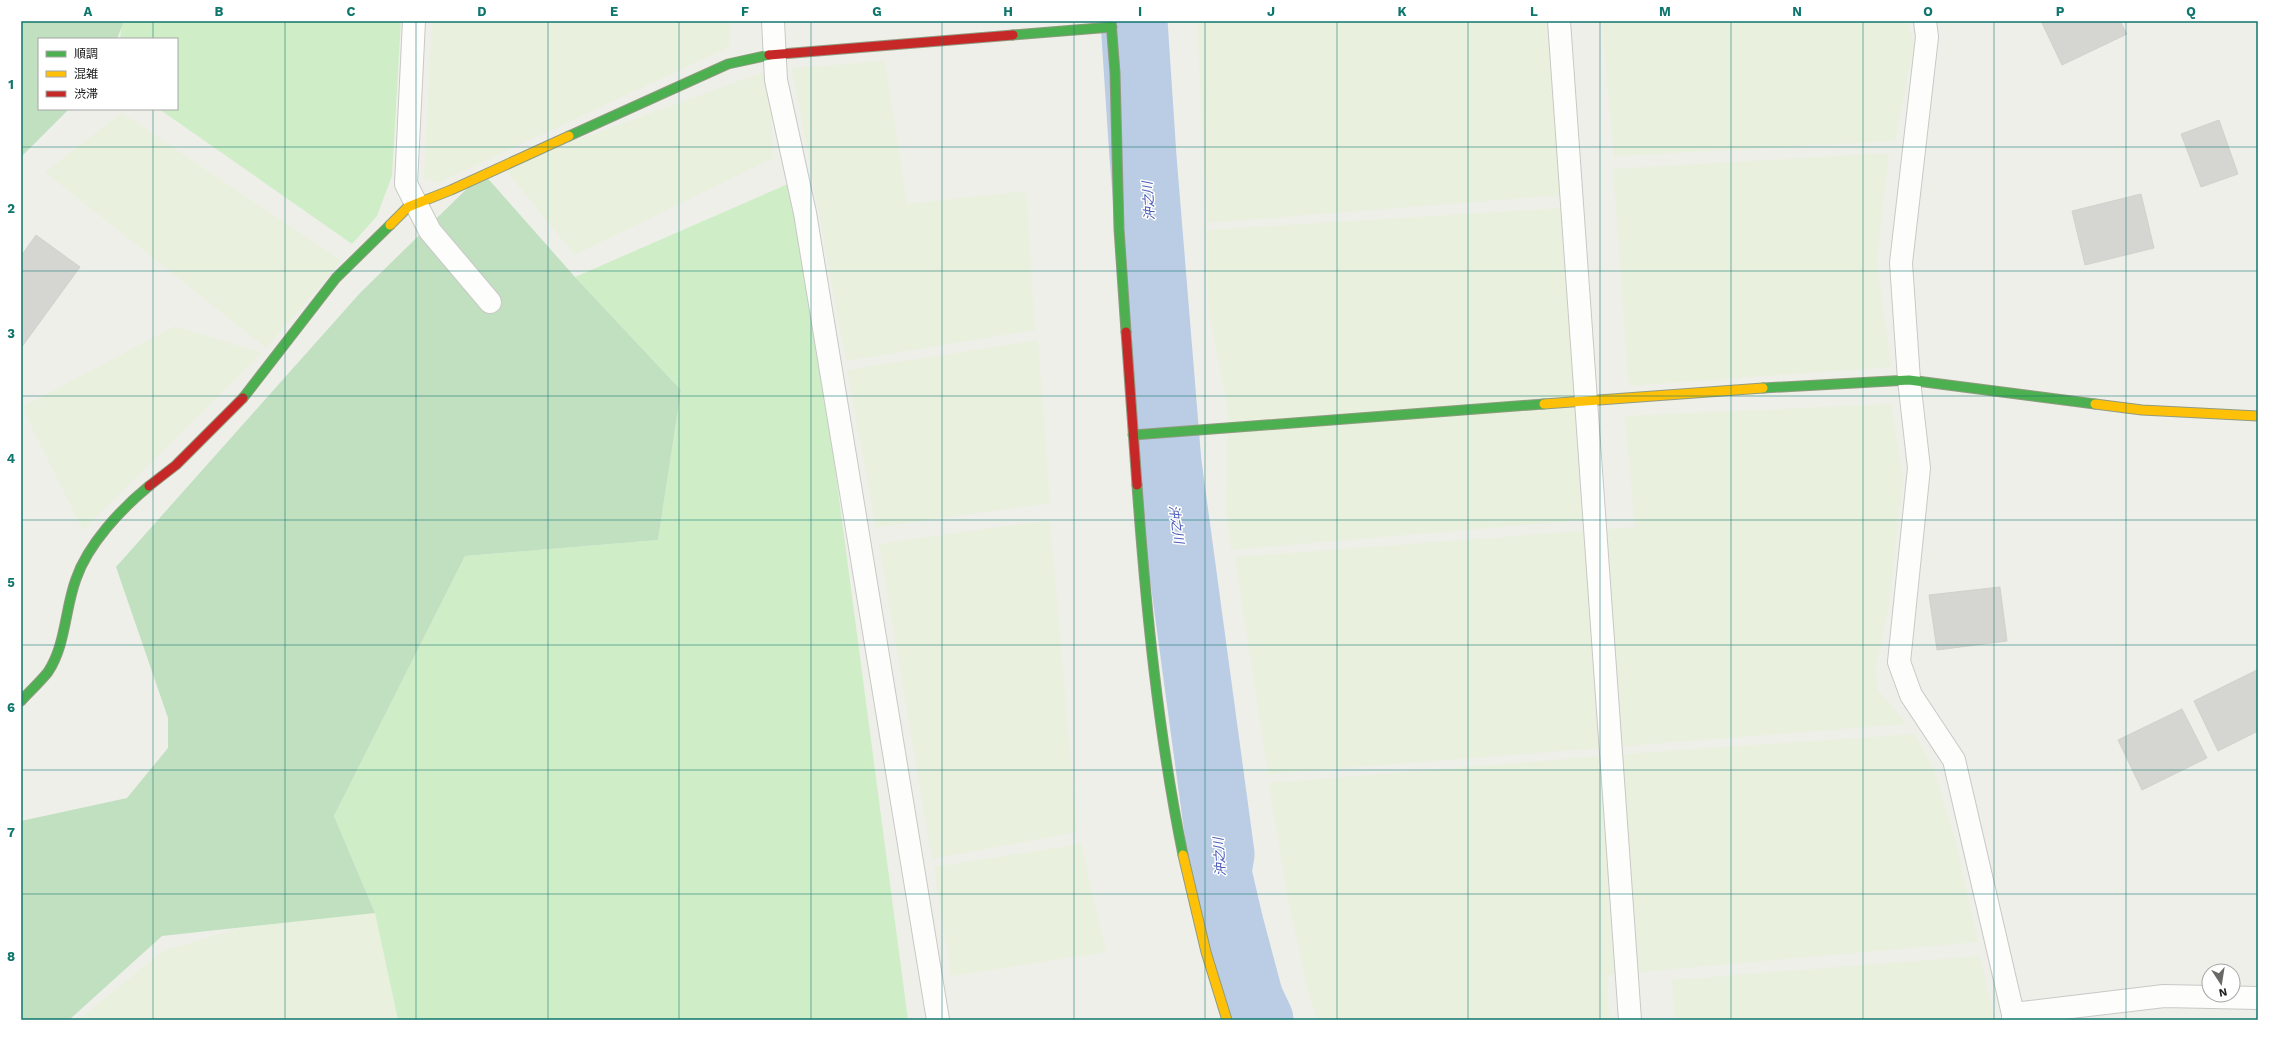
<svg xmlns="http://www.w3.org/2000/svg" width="2279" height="1041" viewBox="0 0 2279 1041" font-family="'Work Sans','Noto Sans JP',sans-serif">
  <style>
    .farmland { fill: #e9f0dd }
    .grass { fill: #cfeec7 }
    .forest { fill: #c0e0c0 }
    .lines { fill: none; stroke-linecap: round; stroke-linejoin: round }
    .river { stroke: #bbcde4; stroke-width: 67 }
    .building { fill: #d5d5d1; stroke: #d2d1cb }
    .street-casing { stroke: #c8c8c6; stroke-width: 24 }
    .fast-casing { stroke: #909b80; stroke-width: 11 }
    .slow-casing { stroke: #909b80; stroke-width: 11 }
    .jam-casing { stroke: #909b80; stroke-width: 11 }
    .street { stroke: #fdfdfc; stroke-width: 22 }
    .fast { stroke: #4caf50; stroke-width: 9 }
    .slow { stroke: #ffc107; stroke-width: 9 }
    .jam { stroke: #c62828; stroke-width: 9 }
    .grid { fill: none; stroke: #0f766e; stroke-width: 1; stroke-opacity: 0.55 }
    .labels { text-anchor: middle; stroke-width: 3; stroke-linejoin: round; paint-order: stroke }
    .water-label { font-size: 13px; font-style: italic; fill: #4758b7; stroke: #fff }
    .neatline { fill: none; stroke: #0f766e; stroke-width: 1.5 }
    .grid-label { font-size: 13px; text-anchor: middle; font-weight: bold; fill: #0f766e }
  </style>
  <rect width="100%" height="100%" fill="#efefea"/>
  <!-- farmland -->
  <path class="farmland" d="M432,21H731L729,47L438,183L424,178Z
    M1197,21H1548L1563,195L1207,223Z
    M1602,21H1907L1914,44L1895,141L1614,156Z
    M885,61L907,204L1026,191L1035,330L846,361L792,68Z
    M769,70L773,158L575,255L503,167Z
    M122,113L342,261L266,348L45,172Z
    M1889,153L1877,260L1891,367L1629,386L1613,169Z
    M1562,208L1582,520L1231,550L1226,512L1228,411L1209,313L1206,230Z
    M175,326L262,353L83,530L22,407Z
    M1038,340L1050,503L876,527L847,370Z
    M1891,404L1903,479L1888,612L1875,670L1878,690L1907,724L1268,774L1235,557L1635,527L1625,416Z
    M1050,520L1077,832L932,859L879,544Z
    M1915,734L1934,770L1955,840L1978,942L1607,975L1609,1020H1317L1310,999L1288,899L1269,783L1652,752Z
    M1081,844L1106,952L951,976L934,867Z
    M375,913L398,1020H78L163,951L286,914Z
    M1980,956L1994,1020H1675L1672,980Z"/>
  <!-- grass -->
  <path class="grass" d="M122,21H401L392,176L377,216L352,244L159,109H177V39H120Z
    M797,180L908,1020H398L375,913L334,816L465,556L658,540L681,390L575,277Z"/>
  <!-- forest -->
  <path class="forest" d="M21,21H124L117,39H39V109H69L21,157Z
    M483,173L575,277L681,390L658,540L465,556L334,816L375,913L162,936L69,1020H21V821L127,798L168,748V718L116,567L360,293Z"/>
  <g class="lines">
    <!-- river -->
    <path class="river" d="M1134,21L1143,157L1168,463L1221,854L1218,872L1230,924L1250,999L1260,1020"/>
  </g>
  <!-- building -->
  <path class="building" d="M2041,21H2120L2127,34L2062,65Z
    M2219,120L2238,174L2201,187L2181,134Z
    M2141,194L2154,248L2085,265L2072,211Z
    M36,235L80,267L21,348V256Z
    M2000,587L2007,641L1937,650L1929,595Z
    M2257,670L2258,731L2218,751L2194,701Z
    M2182,709L2207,758L2142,790L2118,740Z"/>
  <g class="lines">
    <defs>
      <path id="street" d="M414,21L406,184L430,231L490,302
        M773,21L776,80L805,213L938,1020
        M1559,21L1630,1020
        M1925,21L1927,37L1901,263L1909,380L1919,468L1899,662L1911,695L1954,760L2013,1014V1020
        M2013,1014L2164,996L2258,998"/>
      <path id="fast" d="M1111,21L1115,73L1119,229L1126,332
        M1013,35L1112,27
        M569,136L728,64L769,55
        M1763,388L1909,380L2095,404
        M243,398L336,278L390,225
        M1133,435L1544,404
        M1137,485C1146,609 1158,732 1183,855
        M21,701C30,691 40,682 48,672C66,645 65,608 76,579C88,544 121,509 149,486"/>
      <path id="slow" d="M390,225L408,207L451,190L569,136
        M1544,404L1763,388
        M2095,404L2142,410L2258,416
        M1183,855L1206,952L1227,1020"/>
      <path id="jam" d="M769,55L1013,35
        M1126,332L1137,485
        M149,486L176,465L243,398"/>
    </defs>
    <!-- street casing -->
    <use href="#street" class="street-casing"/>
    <!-- fast casing -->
    <use href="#fast" class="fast-casing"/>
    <!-- slow casing -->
    <use href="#slow" class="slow-casing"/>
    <!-- jam casing -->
    <use href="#jam" class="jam-casing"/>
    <!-- street -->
    <use href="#street" class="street"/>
    <!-- fast -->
    <use href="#fast" class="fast"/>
    <!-- slow -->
    <use href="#slow" class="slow"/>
    <!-- jam -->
    <use href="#jam" class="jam"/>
  </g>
  <!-- grid -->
  <path class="grid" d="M153,21V39M285,21V1020M416,21V1020M548,21V1020M679,21V1020M811,21V1020M942,21V1020M1074,21V1020M1205,21V1020M1337,21V1020M1468,21V1020M1600,21V1020M1731,21V1020M1863,21V1020M1994,21V1020M2126,21V1020M153,109V1020M21,147H2258M21,271H2258M21,396H2258M21,520H2258M21,645H2258M21,770H2258M21,894H2258"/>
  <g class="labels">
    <!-- water labels -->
    <g class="water-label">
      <text transform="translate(1148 201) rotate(-94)" y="5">沖之川</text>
      <text transform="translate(1177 524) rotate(82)" y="5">沖之川</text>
      <text transform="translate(1219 857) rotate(-94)" y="5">沖之川</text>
    </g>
  </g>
  <!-- border -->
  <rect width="2279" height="1041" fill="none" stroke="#ffffff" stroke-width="44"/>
  <!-- legend -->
  <rect x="38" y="38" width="140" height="72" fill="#ffffff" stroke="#a6a6a6"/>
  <rect x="46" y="51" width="20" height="6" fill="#4caf50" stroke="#a6a6a6"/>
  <text x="74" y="58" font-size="12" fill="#212121">順調</text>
  <rect x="46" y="71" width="20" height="6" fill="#ffc107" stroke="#a6a6a6"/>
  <text x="74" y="78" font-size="12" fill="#212121">混雑</text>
  <rect x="46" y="91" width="20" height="6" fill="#c62828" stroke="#a6a6a6"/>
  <text x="74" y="98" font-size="12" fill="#212121">渋滞</text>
  <!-- north arrow -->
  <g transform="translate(2221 983) rotate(168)"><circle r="19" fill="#ffffff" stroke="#a6a6a6"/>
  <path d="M0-3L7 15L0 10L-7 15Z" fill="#696967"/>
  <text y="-6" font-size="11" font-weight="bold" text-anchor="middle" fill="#212121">N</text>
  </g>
  <rect x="22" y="22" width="2235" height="997" class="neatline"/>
  <g class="grid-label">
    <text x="88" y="16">A</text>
    <text x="219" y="16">B</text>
    <text x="351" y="16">C</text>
    <text x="482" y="16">D</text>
    <text x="614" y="16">E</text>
    <text x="745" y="16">F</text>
    <text x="877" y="16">G</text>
    <text x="1008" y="16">H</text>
    <text x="1140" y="16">I</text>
    <text x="1271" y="16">J</text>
    <text x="1402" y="16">K</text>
    <text x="1534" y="16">L</text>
    <text x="1665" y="16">M</text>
    <text x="1797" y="16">N</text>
    <text x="1928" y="16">O</text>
    <text x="2060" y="16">P</text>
    <text x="2191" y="16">Q</text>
    <text x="11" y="89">1</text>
    <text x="11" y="213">2</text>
    <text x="11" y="338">3</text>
    <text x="11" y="463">4</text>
    <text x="11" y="587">5</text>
    <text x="11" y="712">6</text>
    <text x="11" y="837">7</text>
    <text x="11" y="961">8</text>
  </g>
</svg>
